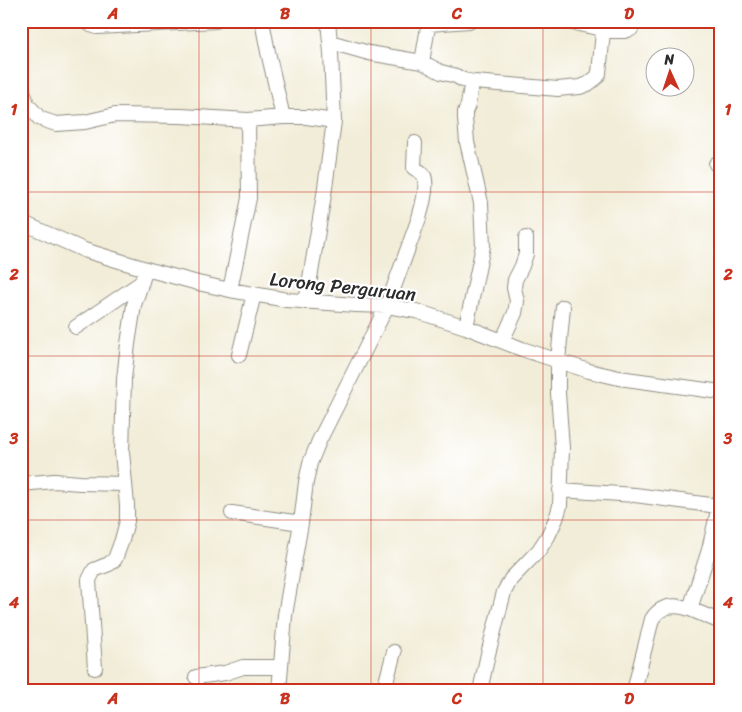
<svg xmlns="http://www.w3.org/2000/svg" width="742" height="712" viewBox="0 0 742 712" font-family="Sriracha,sans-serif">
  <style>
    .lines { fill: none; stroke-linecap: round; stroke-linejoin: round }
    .street-casing { stroke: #8e8c82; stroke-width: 16 }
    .street { stroke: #fff; stroke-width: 14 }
    .grid { fill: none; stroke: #c8321e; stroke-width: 1; stroke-opacity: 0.55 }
    .labels { text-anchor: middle; stroke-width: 4.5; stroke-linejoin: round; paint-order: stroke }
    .street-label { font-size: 19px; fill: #2b2b2b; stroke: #fff }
    .neatline { fill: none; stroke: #c8321e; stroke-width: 2 }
    .grid-label { font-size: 16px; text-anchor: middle; font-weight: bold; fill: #c8321e }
  </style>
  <rect width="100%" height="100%" fill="#fff"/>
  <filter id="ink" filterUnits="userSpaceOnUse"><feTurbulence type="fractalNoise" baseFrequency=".02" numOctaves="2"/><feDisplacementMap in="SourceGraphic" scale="10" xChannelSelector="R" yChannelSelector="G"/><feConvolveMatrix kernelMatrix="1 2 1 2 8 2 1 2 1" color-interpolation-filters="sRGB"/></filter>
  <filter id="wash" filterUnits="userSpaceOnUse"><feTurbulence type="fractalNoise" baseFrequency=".0096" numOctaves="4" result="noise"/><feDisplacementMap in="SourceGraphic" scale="20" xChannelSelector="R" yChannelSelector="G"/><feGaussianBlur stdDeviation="1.12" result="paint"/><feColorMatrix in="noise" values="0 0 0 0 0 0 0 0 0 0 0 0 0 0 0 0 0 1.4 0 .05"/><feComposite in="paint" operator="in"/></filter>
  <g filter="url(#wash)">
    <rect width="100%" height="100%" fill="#f2edd8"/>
  </g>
  <g filter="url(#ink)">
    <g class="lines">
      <defs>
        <path id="street" d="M86,21L91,25L97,27L216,21
          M262,21L268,52L283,117
          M328,21L331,53L334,121
          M429,21L422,62L441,72L456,76L463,80L474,82L471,86L468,105L465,112V119L467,142L481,203L483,246L466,327
          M429,24L469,21
          M602,31H624L631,29L635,21
          M330,42L369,53L422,62
          M474,82L558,89L568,88L580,87L588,84L597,77L599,73L603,32L598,28L564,21
          M21,84L27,104L36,114L39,118L44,120L56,124L85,122L115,115L181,116L248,120L283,117H307L334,121L324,195L306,302
          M716,164H721
          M21,222L84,250L146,269L198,283L230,290L287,300L356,305L387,306L416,311L466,327L522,349L589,371L619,378L721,392
          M230,290L249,198L248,120
          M76,327L142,282
          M502,341L515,313L517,301L514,288L515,280L522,266L526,254V238
          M239,355L254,294
          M21,484L54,481L80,483L125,484
          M560,490L635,495L718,506
          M232,513L301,523
          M709,550L721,554
          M690,609L721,622
          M95,668L89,580L94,570L109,564L115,559L122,540L127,521V505L122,452L124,379L128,344L134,305L146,269
          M196,677L225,673L243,667H281
          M279,691L285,615L301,523L306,482L310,463L319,441L387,306L419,218C422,208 428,185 424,176C422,172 418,170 414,168L415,143
          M384,691L385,686L394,652
          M480,691L488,654L504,592L511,579L539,550L548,536L556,519L560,506L562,448L558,393V361L563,307
          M634,691L652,619C661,605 674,604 690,609L709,550L721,497"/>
      </defs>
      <!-- street casing -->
      <use href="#street" class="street-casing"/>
      <!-- street -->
      <use href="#street" class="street"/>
    </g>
  </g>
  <!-- grid -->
  <path class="grid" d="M199,21V691M371,21V691M543,21V691M21,192H721M21,356H721M21,520H721"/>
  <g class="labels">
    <!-- street labels -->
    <g class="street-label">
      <text transform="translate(343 286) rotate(6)" y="7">Lorong Perguruan</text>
    </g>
  </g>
  <!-- margin -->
  <rect width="742" height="712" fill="none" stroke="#fff" stroke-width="55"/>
  <!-- north arrow -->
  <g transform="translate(670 72) rotate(357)"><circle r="24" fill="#ffffff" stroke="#aaaaaa"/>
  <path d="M0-4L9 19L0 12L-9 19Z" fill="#c8321e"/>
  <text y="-8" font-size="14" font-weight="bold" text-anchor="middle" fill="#2b2b2b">N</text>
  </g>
  <rect x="28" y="28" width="686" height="656" class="neatline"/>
  <g class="grid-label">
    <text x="113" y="19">A</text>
    <text x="285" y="19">B</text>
    <text x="457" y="19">C</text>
    <text x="629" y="19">D</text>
    <text x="14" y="115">1</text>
    <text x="728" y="115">1</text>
    <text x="14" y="280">2</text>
    <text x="728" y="280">2</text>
    <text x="14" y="444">3</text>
    <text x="728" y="444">3</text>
    <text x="14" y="608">4</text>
    <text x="728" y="608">4</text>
    <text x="113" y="704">A</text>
    <text x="285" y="704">B</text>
    <text x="457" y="704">C</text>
    <text x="629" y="704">D</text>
  </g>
</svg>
